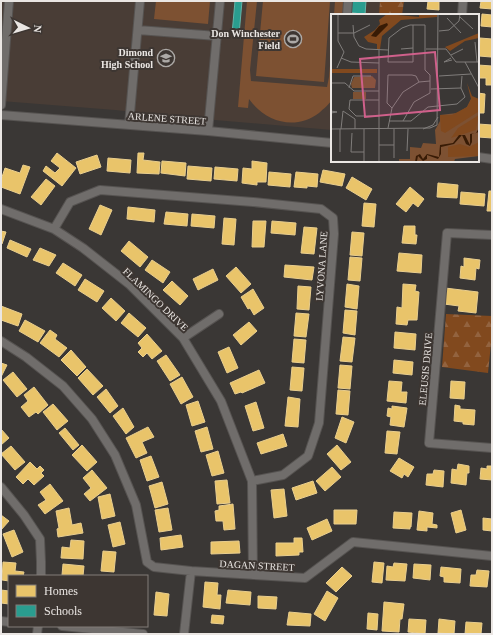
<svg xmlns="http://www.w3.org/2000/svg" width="493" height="635" viewBox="0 0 493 635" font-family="'Times New Roman',serif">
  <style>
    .built { fill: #493d36 }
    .forest { fill: url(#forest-firs) }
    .pitch { fill: #7d5132 }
    .homes { fill: #e9c46a; stroke: #e9ce8e }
    .schools { fill: #2a9d8f; stroke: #64b3a8 }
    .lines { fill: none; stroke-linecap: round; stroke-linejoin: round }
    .minor-casing { stroke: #565351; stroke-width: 10 }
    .minor { stroke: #706d6b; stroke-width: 8 }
    .labels { text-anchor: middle; stroke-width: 4; stroke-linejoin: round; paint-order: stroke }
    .poi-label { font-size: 10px; font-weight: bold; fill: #eae6e3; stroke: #3d3632; text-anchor: end }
    .street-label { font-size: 10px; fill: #eae6e3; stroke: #3d3632 }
    .inset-road { fill: none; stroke: #807d7b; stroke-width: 1 }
    .view { fill: #d0608b; fill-opacity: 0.15; stroke: #d0608b; stroke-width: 2 }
    .inset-edge { fill: none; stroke: #eae6e3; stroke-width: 2 }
  </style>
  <defs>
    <pattern id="forest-firs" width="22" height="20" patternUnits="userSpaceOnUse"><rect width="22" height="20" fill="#81491e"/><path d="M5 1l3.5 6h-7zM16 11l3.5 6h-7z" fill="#93633f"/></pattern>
  </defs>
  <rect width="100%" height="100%" fill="#3a3735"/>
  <!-- built -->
  <path class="built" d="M1,1H401L400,15H332V130L191,118L115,110L1,101Z"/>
  <!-- forest -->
  <path class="forest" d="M380,1H404L402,15H379Z
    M446,314L492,316V334L488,373L442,367Z"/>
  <!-- pitch -->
  <path class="pitch" d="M156,1H210L208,24L154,19Z
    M247,1H257L250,70L251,81L327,87L329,77L332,43C332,57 332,70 332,84C332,88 333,95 332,99C330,104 323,109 319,113C295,131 265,122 249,99L248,108L238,107Z
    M263,1H330L324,82L256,76Z
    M335,1H346L344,15H334Z"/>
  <!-- homes -->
  <path class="homes" d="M428,1H439V10L427,9Z
    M481,1H492V9L480,8Z
    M482,14L492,15V27L481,26Z
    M480,38L492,39L491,57L479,56Z
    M478,65L492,66V85H486V78H478Z
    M478,93L485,94L484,113H478Z
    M478,124L492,125V138L478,137Z
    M57,153L76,168L62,186L43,171L46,166L55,173L60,168L51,161Z
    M138,153H144L143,160L160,162L159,174L137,173Z
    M97,155L101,167L80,174L76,162Z
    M108,158L131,160L130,173L107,171Z
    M162,161L186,163L185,176L161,173Z
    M252,161L267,163L266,182H257V185L242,183L243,168L252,169Z
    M23,165L30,167L20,194L1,187V180L5,168L20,173Z
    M188,166L212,168L211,181L187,179Z
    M215,167L238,169L237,181L214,179Z
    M323,170L345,174L342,186L320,182Z
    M269,172L291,174L290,187L268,185Z
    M296,172L318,174L317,187L307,186V188L294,187Z
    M352,177L372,189L366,200L346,188Z
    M46,179L55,186L41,205L31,197Z
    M438,183L458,185L457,198L437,197Z
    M410,187L424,199L418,207L413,203L406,212L396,204Z
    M489,191H492V211H487Z
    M461,192L485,194L484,206L460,204Z
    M364,203L376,204L374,227L362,226Z
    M100,205L112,210L101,235L89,229Z
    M128,207L155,210L154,222L127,219Z
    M166,212L188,214L187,226L164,224Z
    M192,214L215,216L214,228L191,226Z
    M224,218L236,219L234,245L222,244Z
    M253,221H266L264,247H252Z
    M272,221L296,223L295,235L271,233Z
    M404,226H415V235H417L416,244L402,243Z
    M304,227L317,228L314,254L301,253Z
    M1,231L6,232L2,244H1Z
    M352,232L364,233L362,256L350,255Z
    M10,240L31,249L27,257L7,248Z
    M129,241L148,257L140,267L121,251Z
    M40,248L56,255L49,266L33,260Z
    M399,253L422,255L421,273L397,271Z
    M350,257L362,258L360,281L348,280Z
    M464,258L480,260L479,269L476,268L475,280L460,278L461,266L464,267Z
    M152,260L170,272L163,283L145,270Z
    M63,263L82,275L75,286L56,273Z
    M285,265L314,267L312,280L284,277Z
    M236,267L251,284L241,293L226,276Z
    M213,269L218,280L198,290L193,279Z
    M85,279L104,291L97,302L78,290Z
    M172,281L188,296L180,305L163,290Z
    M347,284L359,286L357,309L345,307Z
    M403,284L416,285L415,291L419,292L417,320H408L407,325L396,324L397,307L402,308Z
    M298,286L311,287L309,310L297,309Z
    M445,288L478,292L476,313L458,311L459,306L444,304Z
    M253,289L264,308L254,315L250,308L248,309L241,297Z
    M111,298L125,311L116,321L102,308Z
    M1,306L22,314L18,326L1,320Z
    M345,310L357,311L355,335L343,333Z
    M129,313L146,328L138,337L121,323Z
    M296,313L309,314L306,337L294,336Z
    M25,320L45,331L38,342L19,331Z
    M249,322L257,331L241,345L233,335Z
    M50,330L57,335L55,339L67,348L59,357L40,343Z
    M395,332L416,334L415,350L394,348Z
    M147,334L162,351L152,359L147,353L143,357L138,352L142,348L138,343Z
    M343,337L355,338L352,362L340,361Z
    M294,339L306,340L304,363L292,362Z
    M229,347L238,368L227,373L218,352Z
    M71,350L86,367L77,376L61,360Z
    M166,355L180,375L170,381L157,361Z
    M394,360L413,362L412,375L393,373Z
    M1,363L7,365L1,377Z
    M340,365L352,366L350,389L338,388Z
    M292,367L304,368L302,391L290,390Z
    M87,369L103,386L93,395L78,378Z
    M259,370L265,383L242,393L241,392L235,394L230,383Z
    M13,372L27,389L17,397L3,380Z
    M182,377L193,397L181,404L170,384Z
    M389,381L402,382L401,392H407L406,403L387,401Z
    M451,381L465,382L464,399L450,398Z
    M34,387L48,405L38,414L36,412L29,417L21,407L28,401L24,395Z
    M106,389L118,406L110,413L97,397Z
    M338,390L350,391L348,415L336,414Z
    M288,397L300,399L298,427L285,426Z
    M198,401L205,422L192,426L186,405Z
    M256,402L264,428L253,431L245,406Z
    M53,404L68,421L57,430L43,412Z
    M455,405L460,406V409L475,410L474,425L463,424V422L454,421Z
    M392,406L407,408L404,427L390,425L391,417L387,416L388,408L392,409Z
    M123,408L134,427L126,434L113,416Z
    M342,417L354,422L346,443L335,438Z
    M148,427L154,437L142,442L147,453L136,458L126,438Z
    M207,427L213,449L201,452L195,431Z
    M65,428L79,445L73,450L59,433Z
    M1,429L9,438L1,445Z
    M387,431L400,432L397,454L385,453Z
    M283,434L287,446L261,454L257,443Z
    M82,445L97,462L87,471L72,455Z
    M337,445L351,462L341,470L327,454Z
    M11,446L25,462L15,470L1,454Z
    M218,451L224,473L212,476L206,455Z
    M151,456L159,477L147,481L140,460Z
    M399,458L414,467L408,477L404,474L402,478L390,471Z
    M30,462L37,469L40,466L44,470L41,473L44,476L34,485L28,479L23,484L16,477Z
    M458,464L469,466V473H467L466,485L451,483L452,469L457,470Z
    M487,466H492V480L480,479L481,468L487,469Z
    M332,467L341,477L325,491L316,481Z
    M92,470L107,488L90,501L84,494L91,488L83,478Z
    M434,470L444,471L443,487L426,485L427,474H433Z
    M227,480L230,503L217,504L215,481Z
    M313,481L317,493L296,500L292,488Z
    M162,482L168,504L155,508L149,486Z
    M50,484L63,501L45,514L38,505L46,500L40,492Z
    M284,489L287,516L274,518L271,490Z
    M110,494L115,516L102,519L98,497Z
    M233,504L235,529L224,530L223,521H216L215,511L219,510V506Z
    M69,508L72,525L81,523L83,533L58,537L57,529L59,528L56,511Z
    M168,508L172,530L159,532L155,510Z
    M334,510H357L356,524H334Z
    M461,510L466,530L456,533L451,513Z
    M419,511L433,513L432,524L437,525V528L427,527V531L417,530Z
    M394,512L412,513L411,527H410V529L393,528Z
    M1,515L9,521L1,530Z
    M483,518L492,519V531L483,530Z
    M327,519L332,531L312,540L307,528Z
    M120,522L125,544L113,547L108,525Z
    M14,530L23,552L12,557L3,534Z
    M181,535L183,547L161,550L160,538Z
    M294,538H302L303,552H299V555L276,556V543H294Z
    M71,540L84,541L83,559L61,558L62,547L70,548Z
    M239,541L240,553L211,554V542Z
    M103,551L116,552L114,572L101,571Z
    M3,562L16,563L15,571L24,572L23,576H9V581L2,580Z
    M374,562L384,563L382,583L372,582Z
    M394,563L407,564L405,581L386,580L387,566L393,567Z
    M63,564L84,566L83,576H71L62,575Z
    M414,564L431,565L430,580L413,578Z
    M342,567L352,576L336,592L326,583Z
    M441,567L461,569L460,583L444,582V577L440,576Z
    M477,570L489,571L487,587L470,586L471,575H476Z
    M205,582L218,583L217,595H221L220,609L203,607Z
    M1,590L9,591V604L1,603Z
    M228,590L251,592L250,605L226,603Z
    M327,591L338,598L325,621L314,614Z
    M156,592L169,594L167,616L154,615Z
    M258,596L277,597L276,609L258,608Z
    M384,602L404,604L402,619H400L399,632L382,631Z
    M289,612L311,614L310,626L287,625Z
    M368,613L378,614L377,630L367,629Z
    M212,615L224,616L223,624L211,623Z
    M409,619L426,620L425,634L408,632Z
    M439,619L455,621L454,634L438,633Z
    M466,622L482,623L481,634H465Z"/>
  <!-- schools -->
  <path class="schools" d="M235,1H242L239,35L232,34Z
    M351,1H366L365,15L350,12Z"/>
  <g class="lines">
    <defs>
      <path id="minor" d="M347,15L348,1
        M462,15L463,1
        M138,30L217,36
        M1,105L9,1
        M1,115L208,131L332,143
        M129,125L140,1
        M208,131L220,1
        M478,157L492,159
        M1,209L54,229L83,248L129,284L183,338L221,401L252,481L253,575
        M54,229L70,202L100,190L253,202L321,209L333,218L334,234L319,423L308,456L283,475L252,481
        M492,235L447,233L429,443L492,448
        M183,338L219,314
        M1,341L26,357L63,386L92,419L115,455L136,505L147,562L154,567L191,571L305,578L353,542L492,556
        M1,487L24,515L40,539L41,562V576
        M1,621L9,622
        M62,626L143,634
        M37,634L38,626
        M184,634L191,571"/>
    </defs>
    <!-- minor casing -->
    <use href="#minor" class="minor-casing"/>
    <!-- minor -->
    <use href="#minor" class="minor"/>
  </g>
  <!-- icons -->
  <defs>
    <symbol id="stadium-ring" viewBox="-11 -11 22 22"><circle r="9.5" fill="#3d3632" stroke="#aca9a6" stroke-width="1.5"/><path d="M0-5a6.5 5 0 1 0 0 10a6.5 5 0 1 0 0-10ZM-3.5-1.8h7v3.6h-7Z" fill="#aca9a6"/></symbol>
    <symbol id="school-ring" viewBox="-11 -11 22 22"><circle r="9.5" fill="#3d3632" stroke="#aca9a6" stroke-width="1.5"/><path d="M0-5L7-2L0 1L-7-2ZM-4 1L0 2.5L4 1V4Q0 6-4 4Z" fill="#aca9a6"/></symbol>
  </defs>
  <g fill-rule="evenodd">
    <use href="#stadium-ring" x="283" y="29" width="20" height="20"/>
    <use href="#school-ring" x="156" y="48" width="20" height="20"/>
  </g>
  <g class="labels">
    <!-- poi labels -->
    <g class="poi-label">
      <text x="280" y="37">Don Winchester<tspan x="280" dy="12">Field</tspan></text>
      <text x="153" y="56">Dimond<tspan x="153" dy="12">High School</tspan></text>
    </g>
    <!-- street labels -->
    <g class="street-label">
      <text transform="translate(167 118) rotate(4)" y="4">ARLENE STREET</text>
      <text transform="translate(321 266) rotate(-86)" y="4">LYVONA LANE</text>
      <text transform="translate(156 299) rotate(44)" y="4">FLAMINGO DRIVE</text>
      <text transform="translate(425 369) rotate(-85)" y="4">ELEUSIS DRIVE</text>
      <text transform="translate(257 565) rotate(3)" y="4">DAGAN STREET</text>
    </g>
  </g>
  <!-- overview -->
  <g transform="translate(331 14)">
    <rect width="148" height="148" fill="#3a3735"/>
    <path d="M140,85H148V142L124,145L123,148H68V145H79V133L90,134L92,129L105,130L104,116L109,107V101L126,99L136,93Z" fill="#7d5132"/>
    <path d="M56,0L88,3V0H106V3L70,6L51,22L49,35H46V30L37,28L33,23L44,16L49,10L48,6ZM148,19V24L134,27L119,37L114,33ZM0,55H46V59H0ZM136,69L141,82L148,85L147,98L114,119L110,117L109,101H121L136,93L140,85ZM148,101L145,116L120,124L127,114ZM148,128V142L117,143V133L129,130L138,133Z" fill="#81491e"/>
    <path d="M41,62L45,66L44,74H21L20,70L23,63ZM22,78H35V85H22Z" fill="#7d5132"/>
    <path d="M56,9L57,11L45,23L40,22L48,12ZM148,114V118L141,120V128L139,132L135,130L131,121L123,130L110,133V140L107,145L96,141V145L92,147L87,142L86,147L84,148L85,142L89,140L92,145L96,140L108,143L109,131L122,129L128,121H134L139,131V120L145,119Z" fill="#381b05"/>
    <path class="inset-road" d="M129,3L142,15M116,4L130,19M22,11L23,23L28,32L35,35L57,36M108,17L118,16L128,7L129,0M7,19H23L39,11M144,28L146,48M70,35L82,34M95,35H115L125,48H148M48,36V148M120,41L132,35M10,44L20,48L48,49M120,44L113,48L121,46M134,48L148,74M6,54L13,38L7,27V0M108,62L140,60M0,69H14L23,77H48M18,74L22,62H40M100,75L130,74M48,86H19L18,95L25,102H48M61,94L56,89L57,61H81L85,62L88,68M0,97L6,98L0,99M58,107H80L97,93L126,90L134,83L130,74L131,62M72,107L83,88L99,79V61L94,56V11H79L71,14L58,24L57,48H82V11M57,114L61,94L72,78L88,68L99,67M0,115L99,114L106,111L107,0M10,115L12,97L24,105V115M92,115L102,111L107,103M21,119L20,138H33M48,131H63M76,137L77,115M9,138V115M63,144V115M33,148V115"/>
    <path class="view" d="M104,38L109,96L34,103L29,45Z"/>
    <rect width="148" height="148" class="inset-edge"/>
  </g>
  <!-- border -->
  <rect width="493" height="635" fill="none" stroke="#eae6e3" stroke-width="4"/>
  <!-- legend -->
  <rect x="8" y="575" width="140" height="52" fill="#3d3632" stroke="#827c79"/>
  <rect x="16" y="585" width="20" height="12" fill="#e9c46a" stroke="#827c79"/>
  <text x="44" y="595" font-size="12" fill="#eae6e3">Homes</text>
  <rect x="16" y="605" width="20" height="12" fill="#2a9d8f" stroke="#827c79"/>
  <text x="44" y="615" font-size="12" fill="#eae6e3">Schools</text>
  <!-- north arrow -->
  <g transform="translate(28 28) rotate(95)" stroke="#3d3632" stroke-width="3" paint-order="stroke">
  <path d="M0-3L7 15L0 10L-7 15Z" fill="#eae6e3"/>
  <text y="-6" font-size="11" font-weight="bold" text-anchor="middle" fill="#eae6e3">N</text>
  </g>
</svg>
